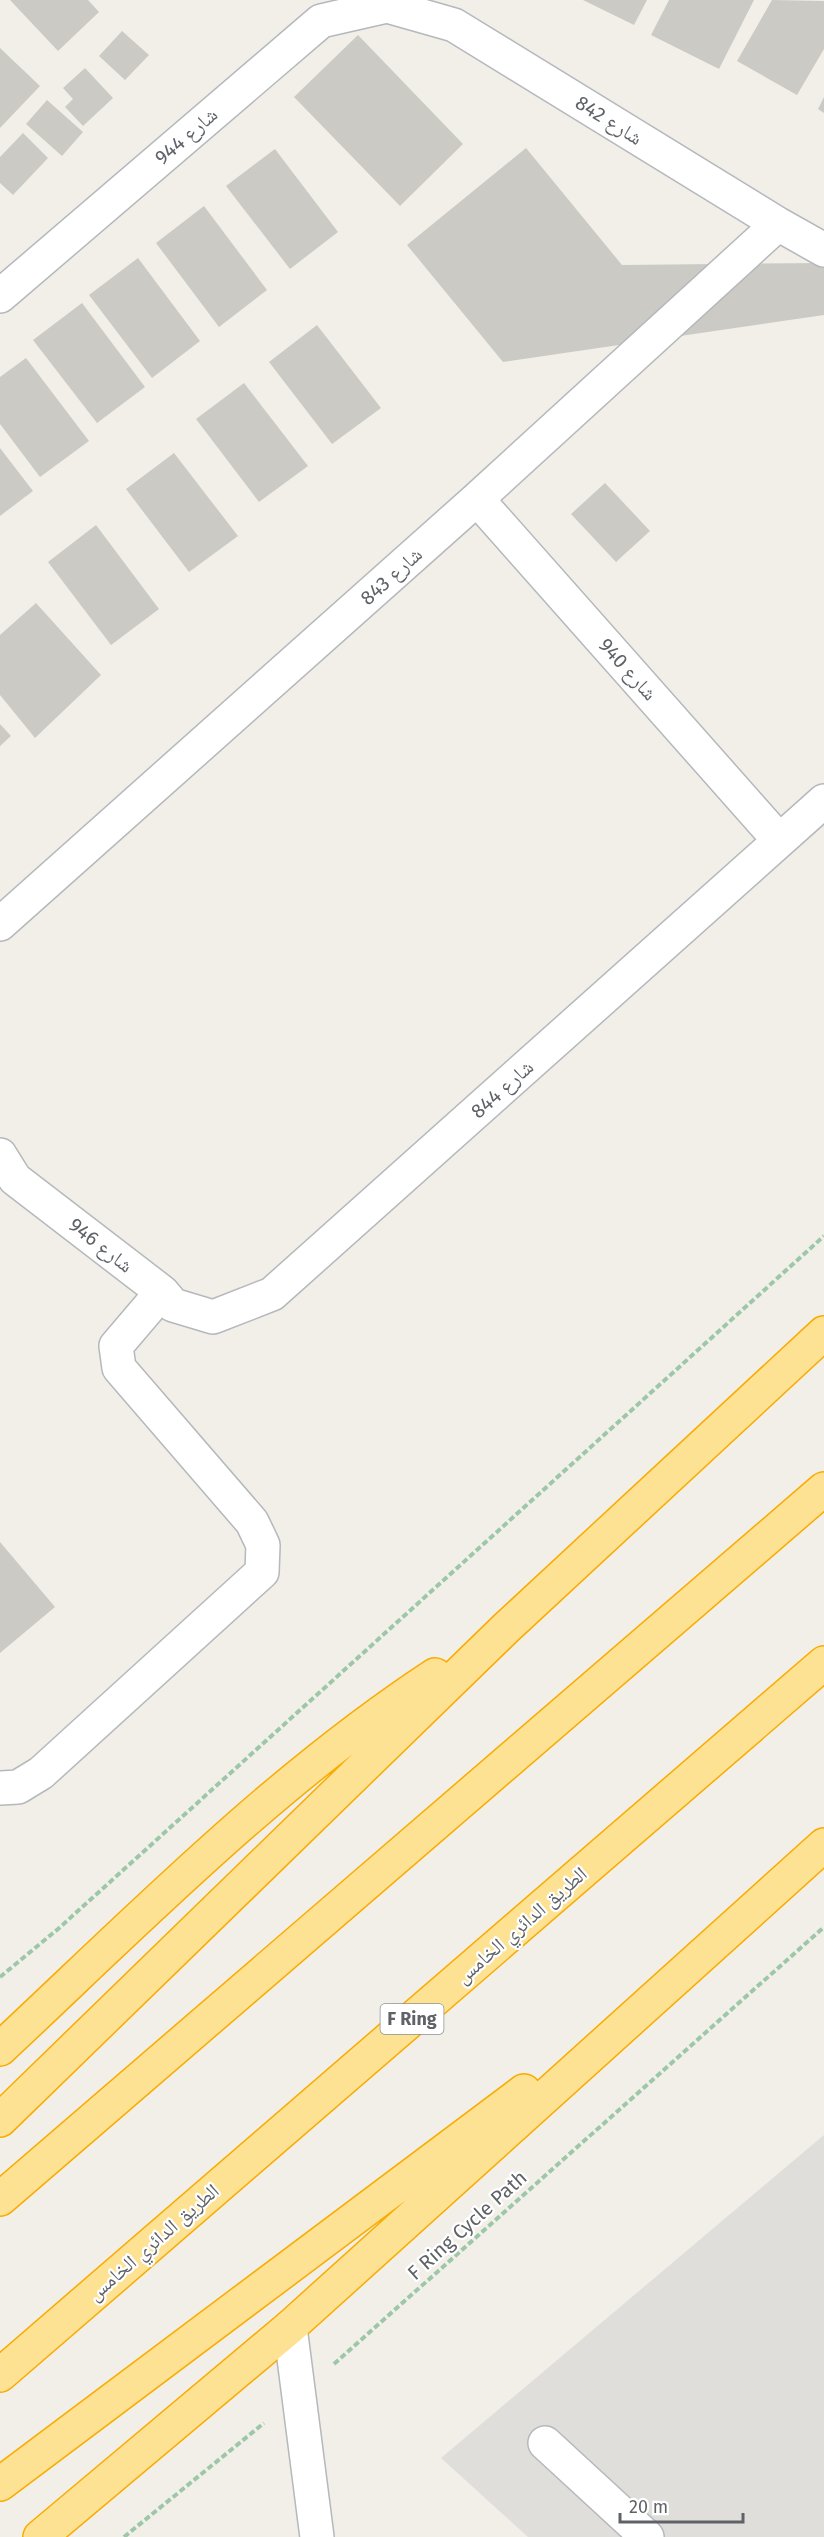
<svg xmlns="http://www.w3.org/2000/svg" width="824" height="2537" viewBox="0 0 824 2537" font-family="'Fira Sans','Noto Naskh Arabic',sans-serif">
  <style>
    .industrial { fill: #e0deda }
    .building { fill: #cccac5 }
    .lines { fill: none; stroke-linecap: round; stroke-linejoin: round }
    .minor-casing { stroke: #b5b8bc; stroke-width: 36 }
    .highway-casing { stroke: #f9ab00; stroke-width: 36 }
    .path { stroke: #9cc7a9; stroke-width: 4; stroke-dasharray: 6 3; stroke-linecap: butt }
    .minor { stroke: #fff; stroke-width: 33 }
    .highway { stroke: #fde293; stroke-width: 33 }
    .labels { text-anchor: middle; stroke-width: 4.5; stroke-linejoin: round; paint-order: stroke }
    .shield { fill: #fff; stroke: #8f9295; stroke-width: 1.5 }
    .shield-label { font-size: 18px; font-weight: bold; fill: #5f6368 }
    .street-label { font-size: 20px; fill: #5f6368; stroke: #fff }
  </style>
  <rect width="100%" height="100%" fill="#f1efe8"/>
  <!-- industrial -->
  <path class="industrial" d="M824,2135V2537H528L441,2458Z"/>
  <!-- building -->
  <path class="building" d="M10,0H88L99,12L58,51Z
    M583,0H647L634,25Z
    M669,0H754L719,69L651,35Z
    M772,0L824,1V49L797,95L737,61Z
    M122,31L149,55L125,80L99,56Z
    M358,35L463,144L400,206L294,97Z
    M0,48L40,86L0,128Z
    M85,68L113,98L83,126L65,107L73,99L63,88Z
    M824,97V113L818,109Z
    M47,100L83,132L62,156L26,124Z
    M23,133L48,158L13,195L0,183V157Z
    M526,148L622,265L824,263V315L503,362L407,245Z
    M275,149L338,232L290,269L226,186Z
    M204,206L267,290L219,327L156,243Z
    M138,258L200,341L152,378L89,295Z
    M82,303L145,387L97,423L33,340Z
    M317,325L381,408L332,444L269,362Z
    M26,358L89,441L40,477L0,424V377Z
    M244,383L308,466L259,502L196,419Z
    M0,448L33,491L0,516Z
    M174,453L238,536L189,572L126,489Z
    M605,483L650,531L616,562L571,514Z
    M96,525L159,609L111,645L48,562Z
    M36,603L101,675L35,738L0,695V635Z
    M0,724L11,736L0,746Z
    M0,1542L55,1607L0,1653Z"/>
  <g class="lines">
    <defs>
      <path id="minor" d="M0,296L321,21L387,6L454,25L778,224L824,250
        M477,499L779,840
        M0,924L477,499L778,224
        M0,1155L15,1179L162,1292L173,1305L213,1317L272,1294L824,801
        M0,1788L18,1787L41,1773L262,1572L263,1545L252,1522L119,1368L116,1346L162,1292
        M290,2327L317,2537
        M545,2443L647,2537"/>
      <path id="highway" d="M0,2049C139,1919 275,1780 435,1675
        M0,2120L506,1628L824,1333
        M0,2199L824,1489
        M0,2375L824,1663
        M0,2484L524,2091
        M40,2537L290,2327L824,1845"/>
    </defs>
    <!-- minor casing -->
    <use href="#minor" class="minor-casing"/>
    <!-- highway casing -->
    <use href="#highway" class="highway-casing"/>
    <!-- path -->
    <path class="path" d="M0,1977L58,1929L824,1236
      M334,2364L824,1927
      M124,2537L264,2423"/>
    <!-- minor -->
    <use href="#minor" class="minor"/>
    <!-- highway -->
    <use href="#highway" class="highway"/>
  </g>
  <g class="labels">
    <!-- shield labels -->
    <rect class="shield" x="380.5" y="2004" width="63" height="30" rx="4.5"/>
    <g class="shield-label">
      <text x="412" y="2025">F Ring</text>
    </g>
    <!-- street labels -->
    <g class="street-label">
      <text transform="translate(609 120) rotate(32)" y="7">شارع 842</text>
      <text transform="translate(186 136) rotate(-41)" y="7">شارع 944</text>
      <text transform="translate(391 576) rotate(-42)" y="7">شارع 843</text>
      <text transform="translate(628 669) rotate(48)" y="7">شارع 940</text>
      <text transform="translate(502 1089) rotate(-42)" y="7">شارع 844</text>
      <text transform="translate(101 1245) rotate(38)" y="7">شارع 946</text>
      <text transform="translate(521 1925) rotate(-41)" y="7">الطريق الدائري الخامس</text>
      <text transform="translate(467 2225) rotate(-42)" y="7">F Ring Cycle Path</text>
      <text transform="translate(153 2242) rotate(-41)" y="7">الطريق الدائري الخامس</text>
    </g>
  </g>
  <!-- scale -->
  <path d="M620 2513v9h123v-9" fill="none" stroke="#5f6368" stroke-width="3"/>
  <text x="629" y="2513" font-size="18" fill="#5f6368" stroke="#ffffff" stroke-width="4.5" paint-order="stroke">20 m</text>
</svg>
